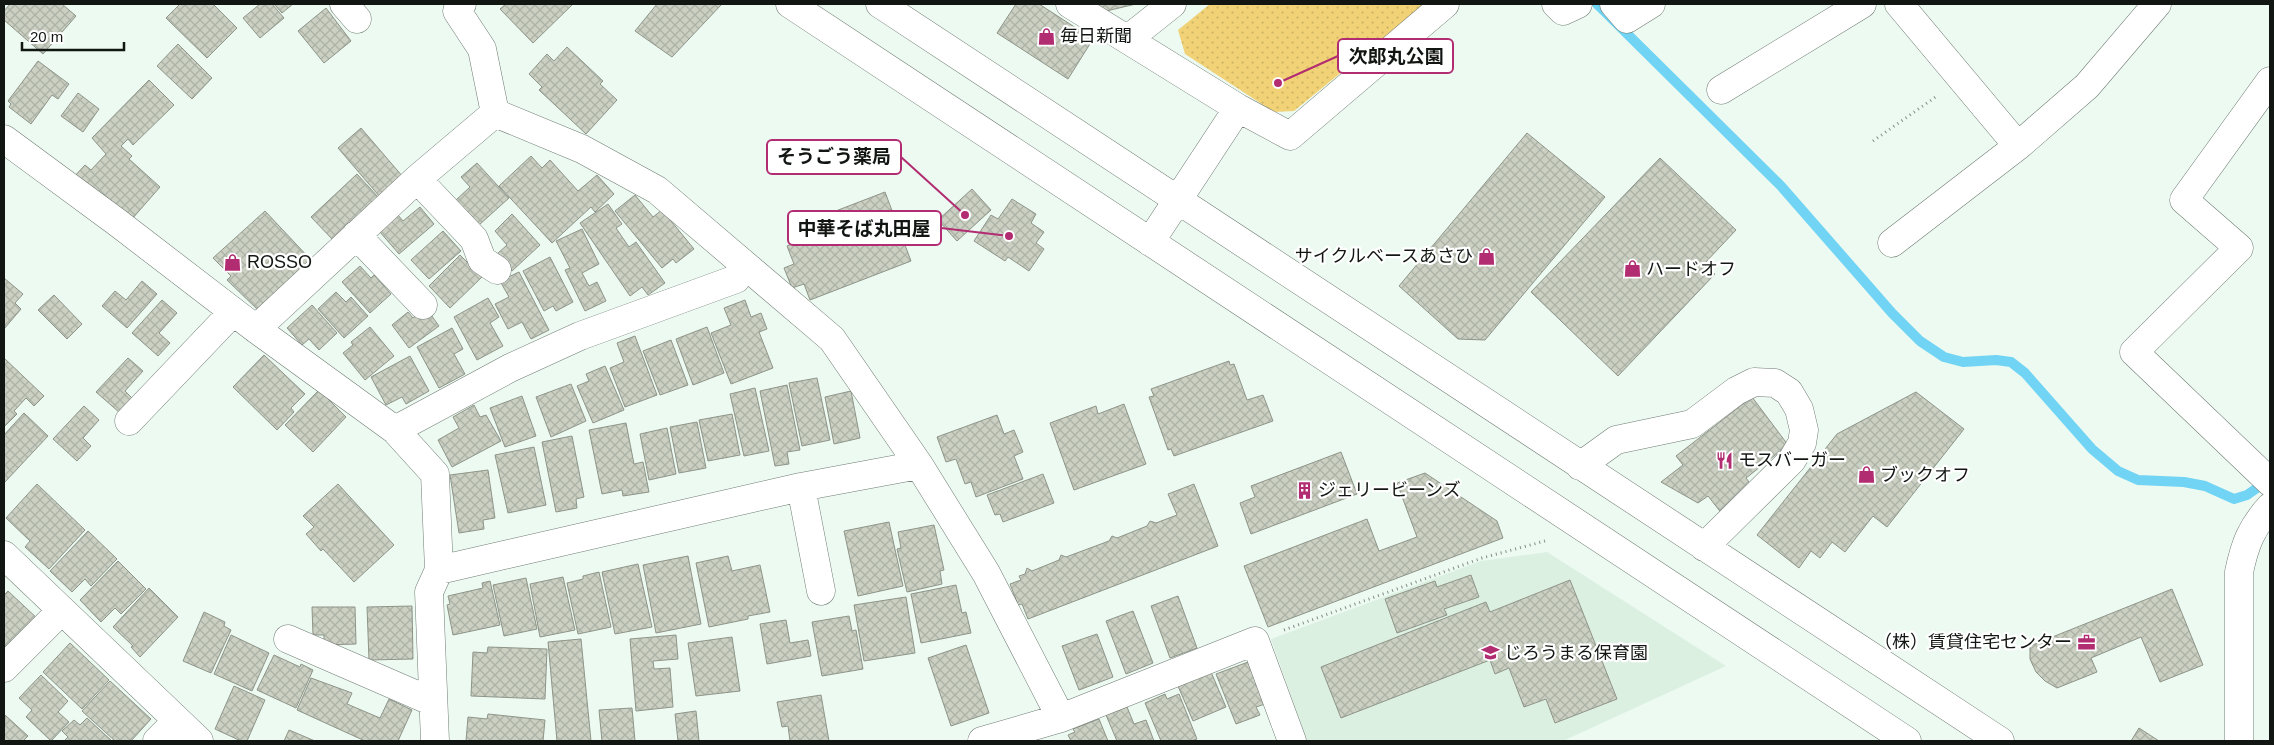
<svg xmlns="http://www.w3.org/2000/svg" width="2274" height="745" viewBox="0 0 2274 745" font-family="Helvetica,'Noto Sans JP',sans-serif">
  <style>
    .built { fill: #dcf0e2 }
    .park { fill: url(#park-dots) }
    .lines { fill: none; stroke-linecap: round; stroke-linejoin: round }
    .stream { stroke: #71d4f4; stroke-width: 10 }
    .building { fill: url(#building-cross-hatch); stroke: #8f9488 }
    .minor-casing { stroke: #707c74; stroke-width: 29 }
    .path { stroke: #848d87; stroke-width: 3; stroke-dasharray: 1 4; stroke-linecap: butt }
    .minor { stroke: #fff; stroke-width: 28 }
    .labels { text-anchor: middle; stroke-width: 4.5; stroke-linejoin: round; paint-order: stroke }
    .poi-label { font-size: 18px; fill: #121613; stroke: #fff; text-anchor: start }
    .leader { fill: none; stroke: #b22c72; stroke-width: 2 }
    .callout-dot { fill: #b22c72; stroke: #fff; stroke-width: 2 }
    .callout { fill: #fff; stroke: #b22c72; stroke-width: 2 }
    .callout-label { font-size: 19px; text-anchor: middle; font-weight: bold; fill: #121613 }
  </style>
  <defs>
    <pattern id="park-dots" width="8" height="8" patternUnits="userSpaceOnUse" patternTransform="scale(1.25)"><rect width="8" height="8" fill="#f1d276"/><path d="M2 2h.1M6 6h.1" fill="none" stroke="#ceb465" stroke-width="1.8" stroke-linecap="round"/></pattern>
    <pattern id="building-cross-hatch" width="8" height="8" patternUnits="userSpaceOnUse" patternTransform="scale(1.25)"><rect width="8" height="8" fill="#cbd0c3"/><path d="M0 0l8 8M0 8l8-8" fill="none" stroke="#adb2a7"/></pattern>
  </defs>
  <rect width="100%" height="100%" fill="#ecfaf1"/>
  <!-- built -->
  <path class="built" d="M1547,552L1726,666L1563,741H1307L1271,639L1481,561Z"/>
  <!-- park -->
  <path class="park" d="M1210,4H1425L1294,111L1274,112L1185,54L1178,30Z"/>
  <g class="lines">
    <!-- stream -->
    <path class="stream" d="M1597,4L1781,186L1892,313L1920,341L1944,357L1963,362L1996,360L2011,362L2025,373L2092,449L2118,471L2138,480L2184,482L2205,486L2234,499L2247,495L2267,481"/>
  </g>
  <!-- building -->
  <path class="building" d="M10,4H62L76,16L43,54L4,20V11Z
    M180,4H213L237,28L207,58L166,18Z
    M260,4H272L284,18L260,38L243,18Z
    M274,4H293L282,13Z
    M506,4H573L533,43L500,9Z
    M657,4H718L721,5L672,57L635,31Z
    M1016,4H1039L1093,39L1068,79L997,33Z
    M1092,4H1136L1102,12Z
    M326,8L351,41L324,63L298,31Z
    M178,44L212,78L192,99L157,66Z
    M567,47L603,81L600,84L617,100L586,134L539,90L542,87L529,74L547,54L554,61Z
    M38,61L69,84L58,99L52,95L31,124L9,107L11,104L8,101Z
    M149,80L174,105L133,145L128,139L121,146L132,156L129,159L160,187L125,227L71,180L85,165L91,170L106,154L92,138Z
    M78,93L99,109L83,132L61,116Z
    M361,128L403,177L380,197L338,148Z
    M1527,133L1605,197L1485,340L1458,339L1399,286Z
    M531,156L542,168L550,160L578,191L597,175L614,194L595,212L591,207L552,243L499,186Z
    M1660,158L1736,230L1704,264L1715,274L1618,376L1531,292Z
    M477,163L509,198L479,225L456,200L470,187L461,177Z
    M357,174L379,198L333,240L311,217Z
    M972,189L991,210L957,241L938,220Z
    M885,192L911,261L810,300L804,284L792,288L784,268L794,264L787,246L807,238L802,224Z
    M635,195L653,217L662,210L694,249L676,263L673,259L662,268L615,211Z
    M1012,199L1036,214L1031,223L1044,232L1036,243L1044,249L1029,271L1008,257L1005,261L974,241L991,215L998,219Z
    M608,204L622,224L616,228L629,247L636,242L665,283L648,295L642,287L630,296L580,223Z
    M420,207L434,224L399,254L379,231L398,215L403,221Z
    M265,211L312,261L259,311L227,280L231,276L213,258Z
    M512,214L540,245L512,271L497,254L507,245L495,231Z
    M582,229L599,264L582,273L589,286L597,282L606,301L585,311L565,270L570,268L556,241Z
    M443,231L461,251L429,279L411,260Z
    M460,255L482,277L450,308L429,286Z
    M550,257L573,302L556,311L553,306L544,311L523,271Z
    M360,266L371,278L374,275L391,294L370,313L342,282Z
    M519,272L549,330L531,339L522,322L508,329L495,304L509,297L500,281Z
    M4,278L23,294L15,303L21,309L4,329Z
    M142,281L157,294L127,328L102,306L115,291L126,300Z
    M336,292L346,302L351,297L368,316L344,338L318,309Z
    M54,295L82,324L67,339L38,310Z
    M488,298L499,317L490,323L503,346L477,360L454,317Z
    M162,300L177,313L159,333L170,343L158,356L132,333Z
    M745,300L751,317L761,313L767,329L759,332L773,368L731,384L711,333L731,325L724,308Z
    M312,305L337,333L319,350L309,339L302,345L287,328Z
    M426,308L439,326L409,348L392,325L408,312L413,318Z
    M370,327L394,356L365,380L343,353L353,345L351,342Z
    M707,327L724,373L693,385L676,339Z
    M452,328L463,349L454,354L465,374L439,388L417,347Z
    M635,336L657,395L625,407L610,368L624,362L617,343Z
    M671,340L688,385L660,395L643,351Z
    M264,355L305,394L291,408L294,412L277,430L233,387Z
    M410,356L429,391L406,404L402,397L386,405L371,377Z
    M4,358L44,396L34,406L26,398L14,411L17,414L4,427Z
    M128,358L143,371L125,391L133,399L120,413L96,392Z
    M1229,361L1230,365L1234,364L1247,400L1263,395L1273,421L1174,456L1171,449L1168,450L1149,397L1154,396L1151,389Z
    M605,366L624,410L593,423L577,386L589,381L586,374Z
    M817,378L830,440L802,446L789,383Z
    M571,384L586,421L551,437L536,397Z
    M787,385L800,450L787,452L789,464L775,466L760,391Z
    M755,388L769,451L744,456L730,394Z
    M319,390L346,417L313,452L285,425Z
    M851,391L860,438L834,444L825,397Z
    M1916,392L1964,429L1887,527L1873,516L1845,552L1832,542L1820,558L1811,551L1799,568L1757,535L1837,434Z
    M522,396L536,436L505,447L490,408Z
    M1752,397L1788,445L1746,478L1762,499L1730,524L1708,496L1698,503L1661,482L1683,465L1676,456Z
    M1124,404L1146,464L1074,490L1050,423L1096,406L1098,414Z
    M474,405L480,417L486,415L501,441L452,467L438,440L459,428L453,417Z
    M84,406L99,420L83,438L91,446L77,461L53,439Z
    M24,413L48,436L4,483V435Z
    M732,414L740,455L708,461L699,420Z
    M997,415L1004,434L1014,430L1023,452L1014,456L1023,479L976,497L971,482L965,484L956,459L946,462L937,437Z
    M697,422L706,468L679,473L670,427Z
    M626,423L634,464L643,462L649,492L623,496L622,490L602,494L589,430Z
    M667,428L676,474L649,480L640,434Z
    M572,436L584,497L576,499L577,508L556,512L542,442Z
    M534,447L546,505L508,513L495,455Z
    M1341,452L1357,494L1251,534L1240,503L1255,497L1251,486Z
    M488,470L495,518L483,520L484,529L459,533L450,475Z
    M1425,473L1497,521L1503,538L1268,627L1244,566L1367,519L1379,551L1417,537L1397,483Z
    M1043,474L1054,503L1003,522L1000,514L995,515L987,495Z
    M37,484L85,530L49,569L25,547L30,541L6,518Z
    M338,484L394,545L354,582L323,549L321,551L306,534L314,527L303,516Z
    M1194,484L1218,546L1028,619L1022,604L1018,605L1010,584L1021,580L1019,576L1025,574L1027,568L1032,571L1059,560L1061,555L1066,557L1109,541L1112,536L1117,538L1147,526L1150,521L1156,523L1177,515L1168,494Z
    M889,522L903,586L858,596L844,531Z
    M934,525L944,570L940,571L942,584L907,592L897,549L901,548L898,532Z
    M88,531L117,559L91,586L85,579L72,592L50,571Z
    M688,556L701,624L656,633L643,565Z
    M728,556L732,571L760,565L770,612L748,616V619L709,627L696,563Z
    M118,561L146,589L121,614L115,608L101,622L80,600Z
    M638,564L652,627L615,634L602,572Z
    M599,572L611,627L578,634L567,583L583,579V576Z
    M1471,575L1479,597L1444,609L1447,615L1397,633L1385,599L1435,581L1437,587Z
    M563,577L575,630L540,637L530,584Z
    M526,578L537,629L504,636L493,585Z
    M1570,580L1617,699L1555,723L1546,699L1524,707L1509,668L1495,674L1490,660L1341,718L1321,667L1486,602L1490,612Z
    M490,581L500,625L453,635L447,605L450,604L448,596L483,588L482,583Z
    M956,585L962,613L966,612L971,633L921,643L911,594Z
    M149,588L178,617L140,657L131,647L133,646L113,627Z
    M2172,589L2203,665L2160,682L2141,637L2091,658L2097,672L2057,688L2045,681L2036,672L2030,659V646Z
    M8,591L40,621L10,651L4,645V595Z
    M1178,596L1197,648L1170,658L1151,606Z
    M906,597L915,653L864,661L854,605Z
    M412,606L413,659L369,660L367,607Z
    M312,607H355L356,644L324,645V635H313Z
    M1133,611L1153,663L1126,674L1106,621Z
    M204,612L225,622L224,626L231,630L211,673L183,661Z
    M849,616L852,631L856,630L863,669L822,676L812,622Z
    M786,620L790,643L808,640L811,656L767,664L760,624Z
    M1097,634L1113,677L1079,690L1062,646Z
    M231,635L269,653L252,691L214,674Z
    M676,635L678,659L653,661L654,669L670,668L673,707L636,711L630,639Z
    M732,637L740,691L696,696L688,643Z
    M581,639L591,741H557L548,642Z
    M70,643L109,680L82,709L43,672Z
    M966,645L989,713L951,726L928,658Z
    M488,647L547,649L545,699L471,696L473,652L487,653Z
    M274,655L300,667L301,664L313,670L296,708L257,690Z
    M1248,662L1265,704L1256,707L1260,715L1236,724L1216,674Z
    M1211,672L1226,707L1193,721L1178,686Z
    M41,675L68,701L58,712L69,722L51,741L26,717L32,710L19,698Z
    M311,678L352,693L347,704L380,718L389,699L412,710L398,741H365L297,710Z
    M110,681L151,719L131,741H115L82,711Z
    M234,686L265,700L247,741H241L215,729Z
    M1165,694L1167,699L1179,694L1197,739L1191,741H1161L1145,703Z
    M821,695L829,741H790L788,726L782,727L777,702Z
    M1127,707L1134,724L1146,720L1154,741H1117L1106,715Z
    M632,708L635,741H602L599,710Z
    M696,711L699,741H678L675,714Z
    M488,714L545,720L543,741H466L468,717L487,719Z
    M5,715L28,736L23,741H4Z
    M87,718L112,741H64L68,737L62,731L74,720L80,725Z
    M1099,719L1108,741H1071L1068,735L1075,732L1073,729Z
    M2139,728L2159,741H2131Z
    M289,730L315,741H284Z"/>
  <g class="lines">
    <defs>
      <path id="minor" d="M344,4L357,19
        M462,4L457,11L482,49L495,113L582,149L657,190L832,339L919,465L801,487
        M790,4L1907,741
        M880,4L2000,741
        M1070,4L1238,108L1290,136L1445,4
        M1556,4L1563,11L1578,4
        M1614,4L1627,19L1651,4
        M1899,4L2018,146
        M1128,39L1172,4
        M2270,81L2184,200L2239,248L2134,352L2270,482
        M1721,90L1862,4
        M4,139L118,223L256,329L395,430L435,474L439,570L429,592L435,741
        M417,179L474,239L482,260L497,270
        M356,235L423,305
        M1150,242L1238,108
        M1892,243L2018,146L2087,86L2157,4
        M256,329L417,179L495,113
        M129,421L233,312
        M395,430L510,368L580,336L736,279
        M919,465L986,573L1061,718L982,741
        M1580,466L1616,440L1692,424L1736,391L1754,382L1775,383L1789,392L1799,409L1804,430L1802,443L1792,460L1704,547
        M4,555L199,741
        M439,570L801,487L821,591
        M288,639L433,702
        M4,668L61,611
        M1061,718L1255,641L1292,741
        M157,741L177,721
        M2239,741V572C2245,544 2251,528 2270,507"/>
    </defs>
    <!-- minor casing -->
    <use href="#minor" class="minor-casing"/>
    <!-- path -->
    <path class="path" d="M1873,141L1937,96
      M1284,630L1482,558L1545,541"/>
    <!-- minor -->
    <use href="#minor" class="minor"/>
  </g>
  <!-- icons -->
  <defs>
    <symbol id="shop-bare" viewBox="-9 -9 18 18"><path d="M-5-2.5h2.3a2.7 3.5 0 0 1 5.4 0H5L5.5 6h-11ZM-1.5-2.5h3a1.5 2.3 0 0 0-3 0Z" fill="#b22c72" stroke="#fff" stroke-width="2.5" paint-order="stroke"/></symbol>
    <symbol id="restaurant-bare" viewBox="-9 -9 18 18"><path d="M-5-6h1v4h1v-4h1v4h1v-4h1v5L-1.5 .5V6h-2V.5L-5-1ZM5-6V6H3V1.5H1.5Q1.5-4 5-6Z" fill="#b22c72" stroke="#fff" stroke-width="2.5" paint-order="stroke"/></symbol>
    <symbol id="building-bare" viewBox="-9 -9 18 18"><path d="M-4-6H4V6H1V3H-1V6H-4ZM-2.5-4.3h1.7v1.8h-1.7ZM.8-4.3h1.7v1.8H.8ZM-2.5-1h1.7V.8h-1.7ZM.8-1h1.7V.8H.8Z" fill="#b22c72" stroke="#fff" stroke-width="2.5" paint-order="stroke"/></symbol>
    <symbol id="office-bare" viewBox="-9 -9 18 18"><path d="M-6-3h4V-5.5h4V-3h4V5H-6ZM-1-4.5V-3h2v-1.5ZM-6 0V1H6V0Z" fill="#b22c72" stroke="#fff" stroke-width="2.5" paint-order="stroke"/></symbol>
    <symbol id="school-bare" viewBox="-9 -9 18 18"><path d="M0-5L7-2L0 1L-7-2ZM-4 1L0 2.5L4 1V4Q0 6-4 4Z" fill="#b22c72" stroke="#fff" stroke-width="2.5" paint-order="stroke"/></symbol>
  </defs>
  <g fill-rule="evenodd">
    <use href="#shop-bare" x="1034" y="24" width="25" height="25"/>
    <use href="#shop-bare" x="1474" y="244" width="25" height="25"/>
    <use href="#shop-bare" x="220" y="250" width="25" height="25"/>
    <use href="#shop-bare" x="1620" y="256" width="25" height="25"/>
    <use href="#restaurant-bare" x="1712" y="448" width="25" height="25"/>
    <use href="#shop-bare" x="1854" y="462" width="25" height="25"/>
    <use href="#building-bare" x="1292" y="478" width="25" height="25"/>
    <use href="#office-bare" x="2074" y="630" width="25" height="25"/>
    <use href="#school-bare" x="1478" y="640" width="25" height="25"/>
  </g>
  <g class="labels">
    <!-- poi labels -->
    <g class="poi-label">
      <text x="1060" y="42">毎日新聞</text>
      <text x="1473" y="262" text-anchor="end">サイクルベースあさひ</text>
      <text x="247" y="268">ROSSO</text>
      <text x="1646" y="275">ハードオフ</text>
      <text x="1738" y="466">モスバーガー</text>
      <text x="1880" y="481">ブックオフ</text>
      <text x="1318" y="496">ジェリービーンズ</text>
      <text x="2072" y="648" text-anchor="end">（株）賃貸住宅センター</text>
      <text x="1504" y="659">じろうまる保育園</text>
    </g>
  </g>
  <!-- callouts -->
  <path class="leader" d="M1278 83L1338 56M965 215L901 157M1009 236L941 228"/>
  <g class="callout-dot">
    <circle cx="1278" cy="83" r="5"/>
    <circle cx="965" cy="215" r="5"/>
    <circle cx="1009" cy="236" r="5"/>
  </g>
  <g class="callout">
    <rect x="1338" y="39" width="115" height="34" rx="5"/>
    <rect x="767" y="140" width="134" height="34" rx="5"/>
    <rect x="788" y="211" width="153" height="34" rx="5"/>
  </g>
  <g class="callout-label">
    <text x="1396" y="63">次郎丸公園</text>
    <text x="834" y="163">そうごう薬局</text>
    <text x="864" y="235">中華そば丸田屋</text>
  </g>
  <!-- border -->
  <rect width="2274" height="745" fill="none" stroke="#121613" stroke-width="10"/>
  <!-- scale -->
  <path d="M22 42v8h102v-8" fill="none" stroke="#121613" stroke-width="2.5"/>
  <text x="30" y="42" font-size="15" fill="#121613" stroke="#ffffff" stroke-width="4" paint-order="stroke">20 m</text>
</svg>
